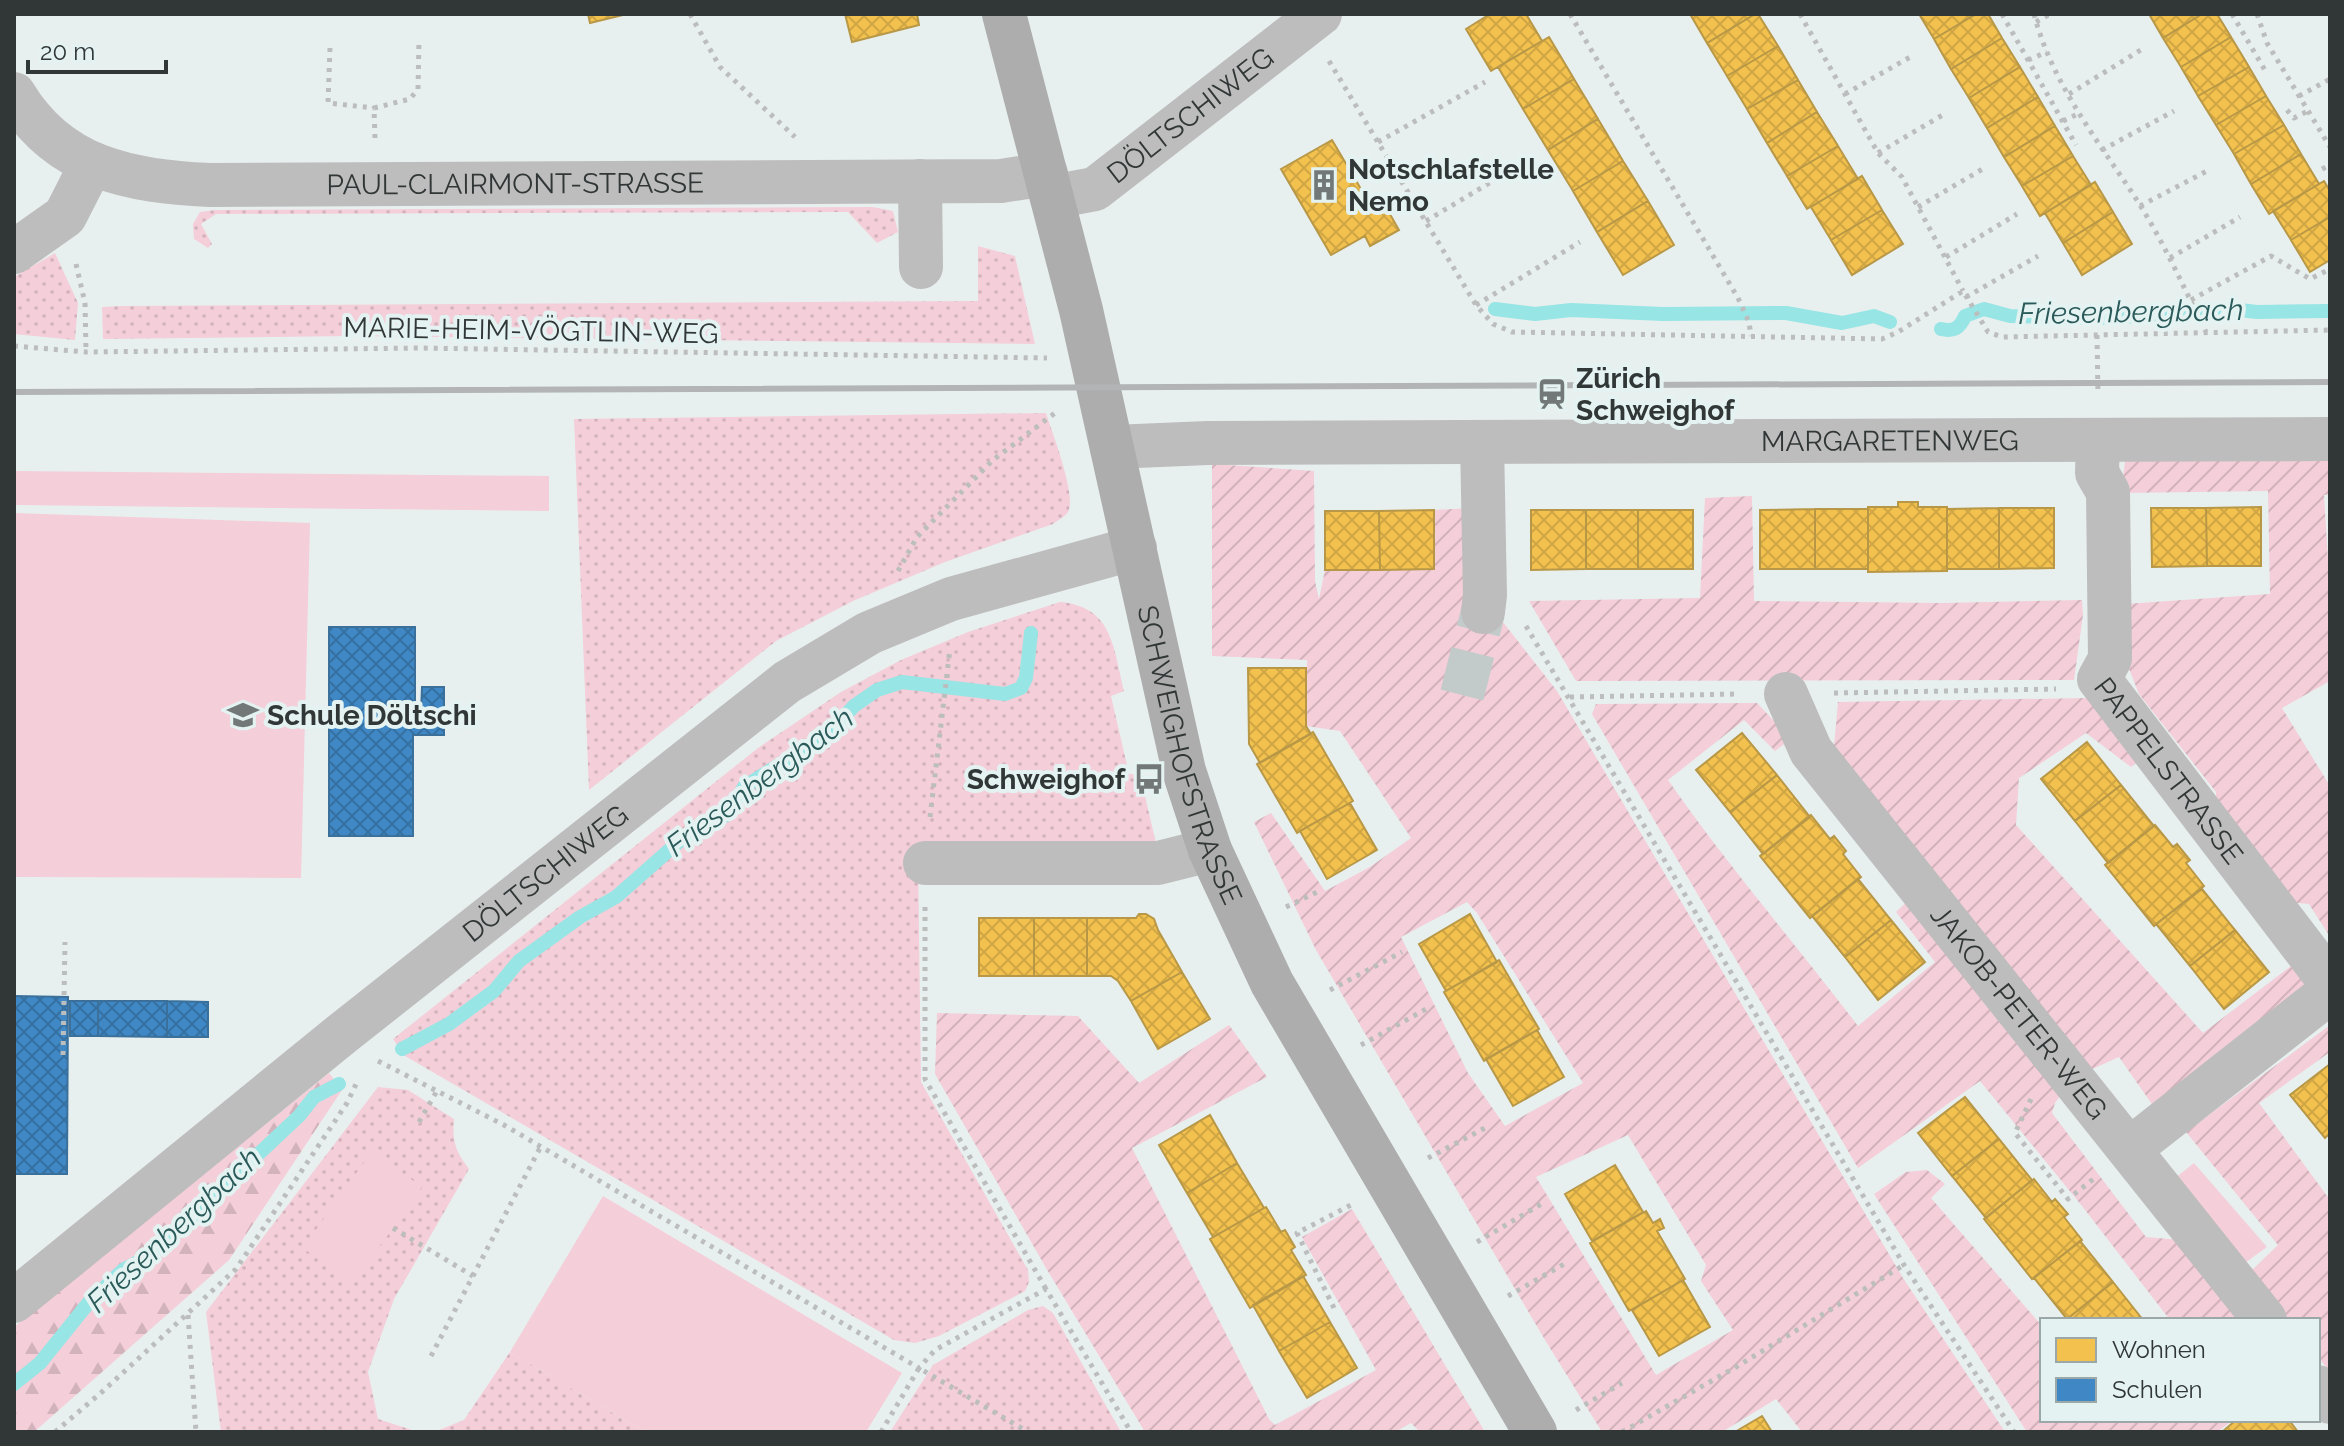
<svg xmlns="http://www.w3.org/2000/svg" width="2344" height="1446" viewBox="0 0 2344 1446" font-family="Raleway,sans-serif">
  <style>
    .grass { fill: url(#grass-dots) }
    .forest { fill: url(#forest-firs) }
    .park { fill: #f4ced9 }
    .garden { fill: url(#garden-furrows); fill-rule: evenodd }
    .homes { fill: url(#homes-cross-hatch); stroke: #b89847; stroke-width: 2 }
    .schools { fill: url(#schools-cross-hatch); stroke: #3b709a; stroke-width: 2 }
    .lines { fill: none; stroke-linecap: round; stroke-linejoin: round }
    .stream { stroke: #97e5e4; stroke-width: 14 }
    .minor-tunnel { stroke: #c3cbca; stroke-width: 44; stroke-dasharray: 44 22; stroke-linecap: butt }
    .path { stroke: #bcbdbd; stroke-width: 5; stroke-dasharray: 4 6; stroke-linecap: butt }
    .minor { stroke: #bebdbe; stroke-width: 44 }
    .major { stroke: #adadad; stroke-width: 44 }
    .rail { stroke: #b2b4b5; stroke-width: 6 }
    .labels { text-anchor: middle; stroke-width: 8; stroke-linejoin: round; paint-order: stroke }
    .street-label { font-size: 28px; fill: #313736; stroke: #e4f3f2 }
    .poi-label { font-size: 28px; font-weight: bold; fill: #313736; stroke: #e4f3f2; text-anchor: start }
    .water-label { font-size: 30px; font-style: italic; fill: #2b5a5a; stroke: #e4f3f2 }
  </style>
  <defs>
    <pattern id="grass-dots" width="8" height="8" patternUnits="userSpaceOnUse" patternTransform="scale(2)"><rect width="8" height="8" fill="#f4ced9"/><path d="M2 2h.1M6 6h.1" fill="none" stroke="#d2b2bb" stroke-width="1.8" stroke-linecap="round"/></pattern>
    <pattern id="forest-firs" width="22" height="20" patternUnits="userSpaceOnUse" patternTransform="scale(2)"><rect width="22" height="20" fill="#f4ced9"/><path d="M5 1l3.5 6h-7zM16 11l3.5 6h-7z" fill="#d2b2bb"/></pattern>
    <pattern id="garden-furrows" width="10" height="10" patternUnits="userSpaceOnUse" patternTransform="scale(2)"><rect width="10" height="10" fill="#f4ced9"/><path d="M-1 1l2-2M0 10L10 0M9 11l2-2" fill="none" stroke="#d2b2bb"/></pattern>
    <pattern id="homes-cross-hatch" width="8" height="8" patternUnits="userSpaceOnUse" patternTransform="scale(2)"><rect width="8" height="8" fill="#f2c14e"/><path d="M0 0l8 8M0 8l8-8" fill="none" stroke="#d0a645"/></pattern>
    <pattern id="schools-cross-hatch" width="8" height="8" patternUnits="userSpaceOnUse" patternTransform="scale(2)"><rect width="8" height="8" fill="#3f88c5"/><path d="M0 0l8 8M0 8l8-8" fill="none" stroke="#3570a1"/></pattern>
  </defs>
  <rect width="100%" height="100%" fill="#e8f0ef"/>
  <!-- grass -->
  <path class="grass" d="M873,207L893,211L898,232L877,243L848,212L216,214L201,224L212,244L208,248L194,239L193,224L200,212L215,210Z
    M978,246L1015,256L1035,344L353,336L103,339L102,307L121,306L978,301Z
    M55,253L78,303L75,340L14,334V277Z
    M1046,413C1052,433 1077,495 1068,512C1064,518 1058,520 1053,524L945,562L853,601L776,641L589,790L574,419Z
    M1060,602C1113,607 1113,647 1124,691L1111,696L1129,774L1140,775L1156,843L918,855L921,1082L1028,1270L1029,1282L1025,1291L939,1336L915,1343L894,1340L405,1056L393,1039L758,748L841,692L901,660L968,632Z
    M378,1087L408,1090L454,1119C452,1141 455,1151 469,1169L394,1299L368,1372L378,1419L418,1432H221L206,1312Z
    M1043,1306L1053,1313L1121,1432H890L933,1365L1028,1310Z
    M510,1352L645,1432H434L464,1420Z"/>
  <!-- forest -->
  <path class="forest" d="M329,1073L342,1090L229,1260L34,1432H14V1327Z"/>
  <!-- park -->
  <path class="park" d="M14,471L549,476V511L14,505Z
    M14,513L310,523L301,878L14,877Z
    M372,1151L422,1187L353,1284L303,1248Z
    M2194,1163L2267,1247L2238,1268L2169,1183Z
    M603,1196L902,1373L866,1432H645L510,1352Z"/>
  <!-- garden -->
  <path class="garden" d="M2126,454H2330V494L2324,495L2330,592V681L2282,708L2330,786V937L2309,904L2288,902L2216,812V792L2139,694L2122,651L2125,604L2270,594L2268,491L2121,493Z
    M1212,464L1314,471L1315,581L1319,599L1325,570L1434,569V510L1472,508L1499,617L1557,691L1903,1278L2005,1432H1802L1776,1399L1722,1432H1602L1545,1340L1316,950L1254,822L1271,813L1325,891L1370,867L1411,838L1340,731L1306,726L1307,660L1212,656ZM1467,902L1477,913L1583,1083L1505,1126L1468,1073L1401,937ZM1628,1135L1706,1265L1701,1281L1733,1330L1656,1375L1536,1177Z
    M1752,496L1754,601L1944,603L2082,600L2083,615L2074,680L1576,681L1529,601L1700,598L1705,498Z
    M2088,698L2146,755L2131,767L2086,733L2019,778L2016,825L2203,1033L2295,963L2312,978L2156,1110L2119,1057L2088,1071L1834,746L1838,702Z
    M1757,703L1791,739L1775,751L1744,720L1668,780C1727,865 1795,943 1858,1026L1935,962L1896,912L1913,896L2066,1088L2055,1103L2052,1113L2146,1237L2180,1240L2249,1320H2170L2082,1206L1980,1081L1858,1168L1592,714L1596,704Z
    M937,1013L1078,1016L1139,1083L1229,1025L1267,1077L1132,1148L1269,1419L1275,1425L1376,1370L1302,1237L1352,1209L1485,1432H1420L1411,1423L1395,1432H1145L1046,1268L935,1074Z
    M2330,1025V1052L2259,1103L2330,1200V1372L2318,1357V1320H2289L2251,1271L2278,1245L2186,1132Z
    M1927,1170L1945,1184L1931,1198L2042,1326V1420H2233L2217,1432H2027L1874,1194L1906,1172Z"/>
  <!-- homes -->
  <path class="homes" d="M588,14H627L590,23Z
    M845,14H917L919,25L852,42Z
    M1490,14H1526L1542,41L1491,71L1466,29Z
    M1690,14H1755L1707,43Z
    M1755,14H1758L1778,46L1727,76L1707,43Z
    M1919,14H1976L1934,39Z
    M1976,14H1988L2002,38L1951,69L1934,39Z
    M2149,14H2202L2163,38Z
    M2202,14H2217L2231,37L2181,67L2163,38Z
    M1549,37L1574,79L1523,109L1498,67Z
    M2231,37L2249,67L2198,96L2181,67Z
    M2002,38L2020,67L1969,98L1951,69Z
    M1778,46L1798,80L1747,109L1727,76Z
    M2020,67L2038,97L1987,128L1969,98Z
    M2249,67L2266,96L2216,125L2198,96Z
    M1574,79L1598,119L1548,150L1523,109Z
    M1798,80L1817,112L1767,143L1747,109Z
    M2266,96L2284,125L2234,154L2216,125Z
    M2038,97L2055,126L2004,157L1987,128Z
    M1817,112L1838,146L1787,176L1767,143Z
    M1598,119L1623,161L1573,191L1548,150Z
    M2284,125L2301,154L2251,184L2234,154Z
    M2055,126L2073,156L2022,186L2004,157Z
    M1332,140L1371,206L1382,200L1399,230L1370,246L1365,236L1331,255L1281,169Z
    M1838,146L1858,179L1807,209L1787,176Z
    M2301,154L2319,184L2269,214L2251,184Z
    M2073,156L2091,185L2040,216L2022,186Z
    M1623,161L1648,201L1597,232L1573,191Z
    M1862,176L1882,210L1831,240L1811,207Z
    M2324,181L2330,191V217L2291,240L2273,211Z
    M2095,182L2113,212L2063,243L2045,213Z
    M1648,201L1674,245L1623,275L1597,232Z
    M1882,210L1903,244L1852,275L1831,240Z
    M2113,212L2132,244L2082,275L2063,243Z
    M2330,217V260L2310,272L2291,240Z
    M1898,502H1918V507H1947V571L1868,572V507H1898Z
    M2261,507V566H2207L2206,508Z
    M1999,508V569H1947V509Z
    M1999,508H2054V568L1999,569Z
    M2151,508H2206L2207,566L2152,567Z
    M1815,509H1868V569H1815Z
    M1815,509V569H1760V510Z
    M1434,510V569L1380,570L1379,511Z
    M1531,510H1586V569L1531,570Z
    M1586,510H1638V569H1586Z
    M1638,510H1693V569H1638Z
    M1325,511H1379L1380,570H1325Z
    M1248,668H1306V726L1311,734L1260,763L1249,744Z
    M1313,732L1353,801L1297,833L1257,764Z
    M1742,733L1777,775L1730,812L1696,770Z
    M2087,742L2121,785L2075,821L2041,779Z
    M1777,775L1810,817L1763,854L1730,812Z
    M2121,785L2154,826L2108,863L2075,821Z
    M1350,803L1377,850L1327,879L1300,831Z
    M1811,815L1830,839L1834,836L1846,851L1843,854L1861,877L1810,918L1760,856Z
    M2155,825L2173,847L2177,844L2190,860L2186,863L2204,886L2154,926L2105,865Z
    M1858,879L1891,920L1845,957L1812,916Z
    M2202,889L2235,930L2190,966L2156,924Z
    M1139,914H1146L1154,919L1158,930L1182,972L1131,1001L1118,981L1111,976H1087V918H1136Z
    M1470,914L1497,962L1446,991L1419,944Z
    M979,918H1034V976H979Z
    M1034,918H1087V976H1034Z
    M1891,920L1925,962L1878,1000L1845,957Z
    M2235,930L2269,972L2224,1009L2190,966Z
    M1499,960L1539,1029L1484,1061L1444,992Z
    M1182,972L1210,1019L1158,1049L1131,1001Z
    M1537,1030L1564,1077L1513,1106L1486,1059Z
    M2330,1064V1133L2325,1138L2290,1095Z
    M1965,1097L1999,1139L1952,1176L1918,1133Z
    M1210,1115L1237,1163L1187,1193L1159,1145Z
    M1999,1139L2032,1180L1986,1218L1952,1176Z
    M1237,1163L1264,1208L1213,1237L1187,1193Z
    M1615,1165L1643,1212L1592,1241L1565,1194Z
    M2034,1179L2052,1202L2055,1199L2068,1214L2064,1217L2082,1240L2032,1279L1984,1219Z
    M1266,1207L1281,1232L1285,1230L1295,1247L1291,1250L1306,1275L1250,1308L1210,1239Z
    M1646,1211L1653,1223L1660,1219L1664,1228L1657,1231L1685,1279L1629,1311L1590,1243Z
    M2080,1241L2113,1282L2067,1319L2034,1278Z
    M1303,1276L1330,1322L1279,1351L1253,1305Z
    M1683,1280L1710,1327L1659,1356L1632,1310Z
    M2113,1282L2143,1320H2068L2067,1319Z
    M1330,1322L1357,1368L1307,1398L1279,1351Z
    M1762,1416L1772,1432H1735Z
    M2236,1420H2289L2298,1432H2222Z"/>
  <!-- schools -->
  <path class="schools" d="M329,627H415V711H421L422,687H444V735H413V836H329Z
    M14,996L68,997L67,1174H14Z
    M70,1001H98V1036H70Z
    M98,1001H167V1037L98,1036Z
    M167,1001L208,1002V1037H167Z"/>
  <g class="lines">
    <!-- stream -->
    <path class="stream" d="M1495,309L1535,314L1571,310L1663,314L1786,313L1842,323L1874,316L1890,322
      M1941,329C1954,332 1960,328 1965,316L1984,309L2010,316L2109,318L2231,309L2257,312L2330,311
      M402,1049L449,1024L494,991L519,961L580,917L616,897L683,838L728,814L744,787L828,734L854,706L877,690L902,682L1005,694L1021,688L1026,678L1031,633
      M14,1384L40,1363L90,1301L123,1270L151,1255L299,1116L314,1097L339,1084"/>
    <!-- minor-tunnel -->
    <path class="minor-tunnel" d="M1462,695L1483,612"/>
    <!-- path -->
    <path class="path" d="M690,14L720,67L795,137
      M1570,14L1738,298L1749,322L1751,336
      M1800,14L1878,153L1902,177L1963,291
      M2002,14L2076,145
      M2034,14C2051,80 2094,136 2131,191C2161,236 2182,284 2206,332
      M2232,14L2266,72
      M2257,14L2267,43L2330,147
      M2036,22L2050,14
      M330,48L328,103L374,108
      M2028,60L2047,52
      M1329,61L1476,305L1493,324L1512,332L1882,339L1898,332L1963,291L1988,332L2002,337L2330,330
      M1845,94L1912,56
      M2069,94L2144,48
      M2299,96L2330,79
      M2287,110L2294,118L2308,111
      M2063,121L2080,113
      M375,138L374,108L410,99L418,89L419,39
      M1378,142L1485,82
      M2102,150L2174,111
      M1878,153L1946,113
      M2322,169L2330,165
      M2140,206L2207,171
      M1918,207L1986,167
      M1426,221L1531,158
      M1946,257L2017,214
      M2170,258L2240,217
      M76,264L85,303L86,352
      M1966,297L2038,256
      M2191,300L2271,256L2310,279L2330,269
      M1476,305L1580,242
      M2097,335L2098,394
      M14,346L86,352L419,348L1047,358
      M898,571L917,537L993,460L1059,410
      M1526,626L1904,1265L2014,1432
      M1834,693L2056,689
      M1570,697L1740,694
      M930,817L950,649
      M925,907V1079L1046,1289
      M1286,907L1317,892
      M1330,990L1402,952
      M1361,1045L1428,1008
      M63,1055L65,942
      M378,1061L504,1125L919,1368L935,1350L1046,1289L1131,1432
      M2031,1099L2015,1133L2068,1199L2096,1177
      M419,1122L438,1089
      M1428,1158L1485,1128
      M393,1228L473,1276
      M1477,1242L1543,1203
      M1508,1296L1566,1263
      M1334,1308L1297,1233L1351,1205
      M188,1315L196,1432
      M431,1356L541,1146
      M1576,1410L1622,1383
      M55,1432L103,1391L236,1269L347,1103L358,1080
      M881,1432L919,1368L1028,1432
      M1622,1432L1736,1367L1904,1265"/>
    <!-- minor -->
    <g class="minor">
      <path id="s1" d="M14,94C59,169 130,181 210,185L1001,181L1046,174"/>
      <path d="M920,181L921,267"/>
      <path id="s2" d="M1052,197L1095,189L1320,14"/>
      <path d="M14,252L65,216L91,165"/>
      <path id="s3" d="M2098,440L2097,473L2108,492L2110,659L2099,679L2330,982"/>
      <path d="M1482,442L1485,595L1483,612"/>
      <path id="s4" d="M1112,447L1208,443L2330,439"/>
      <path id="s5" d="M1786,694L1811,751L2265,1320"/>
      <path d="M925,863H1158L1210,850"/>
      <path d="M2131,1148L2330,992"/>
      <path id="s6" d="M14,1301L343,1033L787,682L869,633L951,599L1135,548"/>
      <path d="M2318,1387L2330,1402"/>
    </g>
    <!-- major -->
    <path class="major" id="s7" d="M1004,14L1081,310L1184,771L1210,850L1272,983L1535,1432"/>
    <!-- rail -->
    <path class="rail" d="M14,392L2330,382"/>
  </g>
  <!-- icons -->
  <defs>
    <symbol id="building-bare" viewBox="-9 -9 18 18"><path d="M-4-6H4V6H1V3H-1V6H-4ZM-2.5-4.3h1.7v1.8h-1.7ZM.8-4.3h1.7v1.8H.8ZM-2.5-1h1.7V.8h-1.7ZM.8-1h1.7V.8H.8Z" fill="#717877" stroke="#e4f3f2" stroke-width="2.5" paint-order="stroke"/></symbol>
    <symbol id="station-bare" viewBox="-9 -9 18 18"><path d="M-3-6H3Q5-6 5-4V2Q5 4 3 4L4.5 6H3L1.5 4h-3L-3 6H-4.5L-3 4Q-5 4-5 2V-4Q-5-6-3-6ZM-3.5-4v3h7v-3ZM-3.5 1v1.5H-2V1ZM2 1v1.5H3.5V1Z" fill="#717877" stroke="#e4f3f2" stroke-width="2.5" paint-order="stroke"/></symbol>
    <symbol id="school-bare" viewBox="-9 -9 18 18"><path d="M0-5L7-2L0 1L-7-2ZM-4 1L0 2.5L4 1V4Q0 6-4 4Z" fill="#717877" stroke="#e4f3f2" stroke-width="2.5" paint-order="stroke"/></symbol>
    <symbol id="bus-bare" viewBox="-9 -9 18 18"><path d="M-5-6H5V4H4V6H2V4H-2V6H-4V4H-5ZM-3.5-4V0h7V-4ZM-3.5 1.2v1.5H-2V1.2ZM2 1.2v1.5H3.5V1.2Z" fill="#717877" stroke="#e4f3f2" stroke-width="2.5" paint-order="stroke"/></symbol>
  </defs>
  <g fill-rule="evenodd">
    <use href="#building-bare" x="1302" y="163" width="44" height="44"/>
    <use href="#station-bare" x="1530" y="372" width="44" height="44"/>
    <use href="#school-bare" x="221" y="693" width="44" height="44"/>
    <use href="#bus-bare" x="1127" y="757" width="44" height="44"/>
  </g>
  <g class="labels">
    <!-- street labels -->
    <g class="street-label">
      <text dy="10" stroke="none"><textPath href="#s2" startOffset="164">DÖLTSCHIWEG</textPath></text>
      <text dy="10" stroke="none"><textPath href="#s1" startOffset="532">PAUL-CLAIRMONT-STRASSE</textPath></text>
      <text transform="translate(531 330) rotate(1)" y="10">MARIE-HEIM-VÖGTLIN-WEG</text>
      <text dy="10" stroke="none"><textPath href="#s4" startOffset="778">MARGARETENWEG</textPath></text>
      <text dy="10" stroke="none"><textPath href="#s7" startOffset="764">SCHWEIGHOFSTRASSE</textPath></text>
      <text dy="10" stroke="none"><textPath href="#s3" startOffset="360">PAPPELSTRASSE</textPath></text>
      <text dy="10" stroke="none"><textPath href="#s6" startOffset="682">DÖLTSCHIWEG</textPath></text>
      <text dy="10" stroke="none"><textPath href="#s5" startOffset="396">JAKOB-PETER-WEG</textPath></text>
    </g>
    <!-- poi labels -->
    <g class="poi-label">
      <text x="1348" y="179">Notschlafstelle<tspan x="1348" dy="32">Nemo</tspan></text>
      <text x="1576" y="388">Zürich<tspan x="1576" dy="32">Schweighof</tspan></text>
      <text x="267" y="725">Schule Döltschi</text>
      <text x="1125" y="789" text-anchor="end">Schweighof</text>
    </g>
    <!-- water labels -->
    <g class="water-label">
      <text transform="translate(2131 312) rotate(-1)" y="10">Friesenbergbach</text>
      <text transform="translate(760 782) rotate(-37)" y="10">Friesenbergbach</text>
      <text transform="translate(174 1230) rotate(-43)" y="10">Friesenbergbach</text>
    </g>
  </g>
  <!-- border -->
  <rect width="2344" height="1446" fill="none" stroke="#313736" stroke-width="32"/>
  <!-- legend -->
  <rect x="2040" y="1318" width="280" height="104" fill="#e4f3f2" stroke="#9ca8a7" stroke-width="2"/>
  <rect x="2056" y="1338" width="40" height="24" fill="#f2c14e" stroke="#9ca8a7" stroke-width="2"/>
  <text x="2112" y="1358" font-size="24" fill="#313736">Wohnen</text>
  <rect x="2056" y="1378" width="40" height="24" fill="#3f88c5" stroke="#9ca8a7" stroke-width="2"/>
  <text x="2112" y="1398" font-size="24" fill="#313736">Schulen</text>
  <!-- scale -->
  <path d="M28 60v12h138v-12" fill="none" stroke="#313736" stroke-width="4"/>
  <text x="40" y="60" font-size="24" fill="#313736" stroke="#e4f3f2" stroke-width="6" paint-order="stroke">20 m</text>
</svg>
